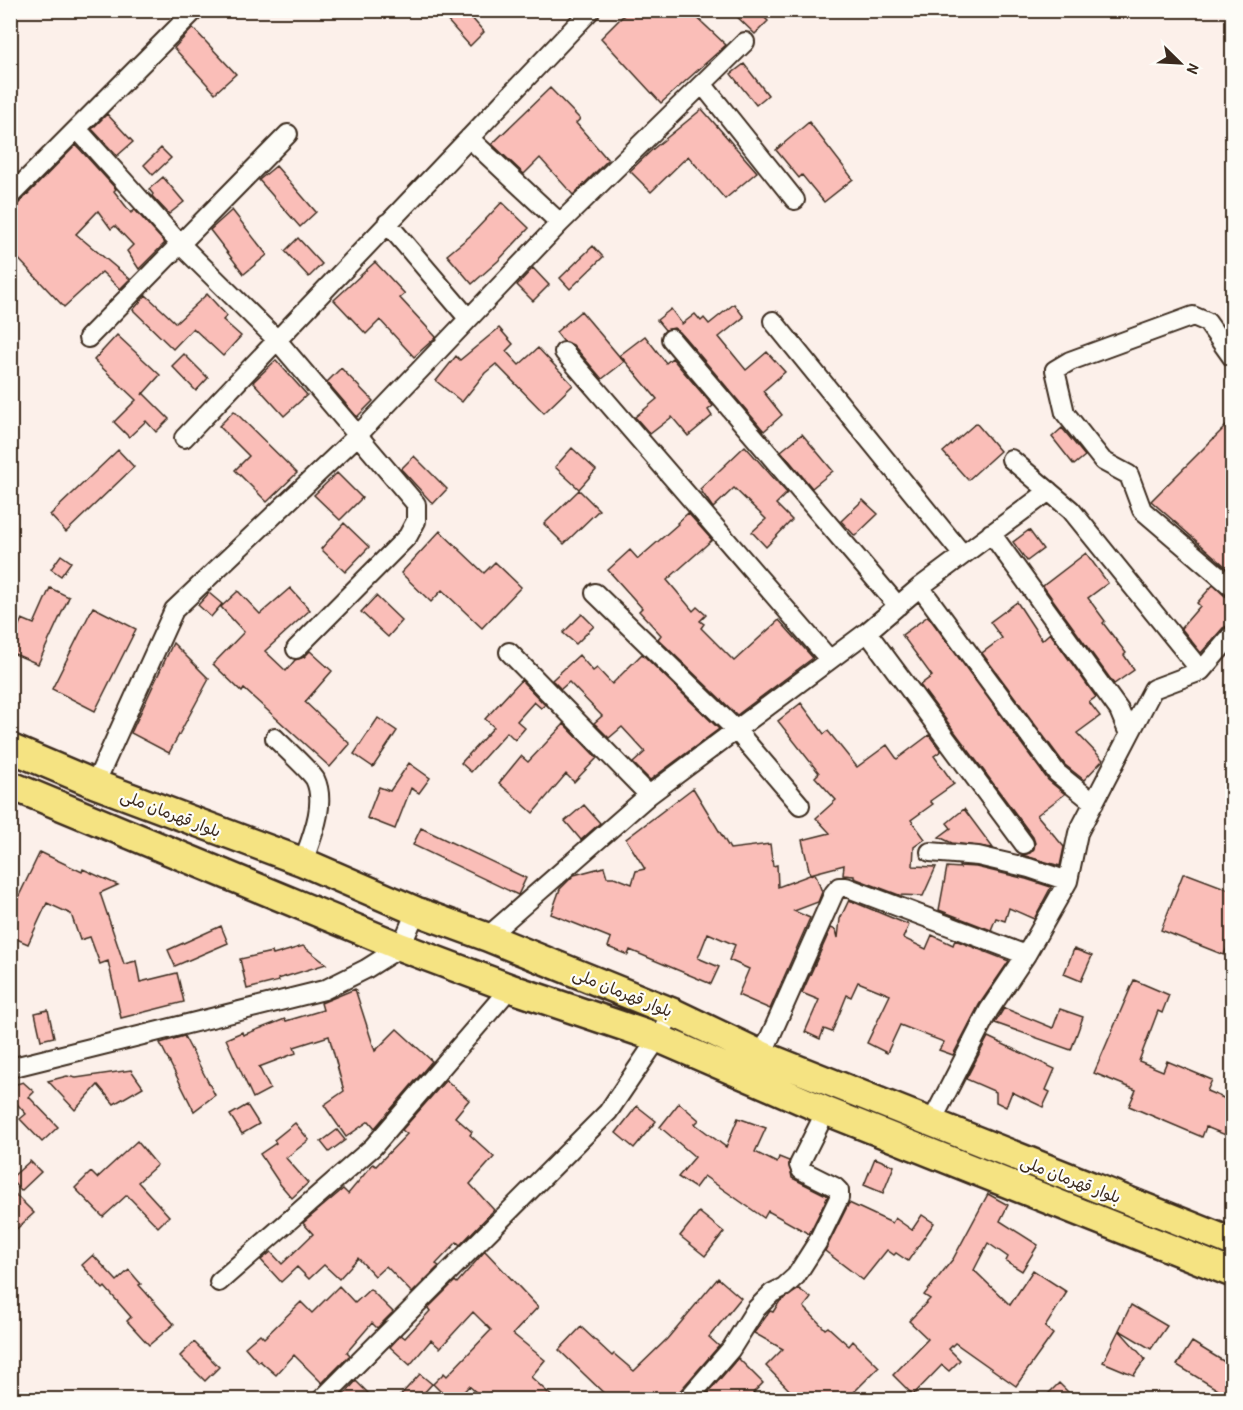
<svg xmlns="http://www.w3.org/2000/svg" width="1243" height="1410" viewBox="0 0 1243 1410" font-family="'Patrick Hand','Playpen Sans Arabic',sans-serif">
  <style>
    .building { fill: #fabeb8; stroke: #3b2a1e; stroke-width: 1.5 }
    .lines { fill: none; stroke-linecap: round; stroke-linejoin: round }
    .minor-casing { stroke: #3b2a1e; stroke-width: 22 }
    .highway-casing { stroke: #3b2a1e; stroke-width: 32 }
    .minor { stroke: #fdfcf7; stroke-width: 18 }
    .highway { stroke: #f5e382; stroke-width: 27 }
    .labels { text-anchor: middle; stroke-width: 4.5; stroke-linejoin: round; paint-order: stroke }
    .street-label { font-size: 16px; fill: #3b2a1e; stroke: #fdfcf7 }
  </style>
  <rect width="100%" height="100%" fill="#fcf0ea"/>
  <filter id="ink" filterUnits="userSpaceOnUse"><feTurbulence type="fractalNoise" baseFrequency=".0167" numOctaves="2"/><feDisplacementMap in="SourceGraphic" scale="12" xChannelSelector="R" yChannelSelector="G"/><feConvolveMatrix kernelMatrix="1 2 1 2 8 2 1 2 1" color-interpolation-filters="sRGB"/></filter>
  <g filter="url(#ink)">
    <!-- building -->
    <path class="building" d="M438,10H465L484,32L470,46Z
      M629,10H689L726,45L661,103L601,38Z
      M730,10H757L768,21L755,34Z
      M193,28L236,74L215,93L174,48Z
      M744,64L768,95L756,105L731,74Z
      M550,88L580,119L576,123L608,160L573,195L540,158L524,174L492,144Z
      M702,109L757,172L725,199L688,156L651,192L630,171L653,149Z
      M107,114L133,142L117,156L92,129Z
      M809,122L853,179L824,202L802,175L799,178L776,150Z
      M76,145L116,189L114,191L131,213L135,210L165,243L139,269L127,251L133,245L115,226L111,229L98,211L76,234L130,279L120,289L102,272L64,307L10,250V207L18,204Z
      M161,148L171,158L153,175L144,165Z
      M276,166L316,212L300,227L259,180Z
      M163,177L184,202L169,214L152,196L153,194L149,189Z
      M502,202L529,228L498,261L472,284L447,255L470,236Z
      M232,210L267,255L244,274L210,230Z
      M298,238L322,264L309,277L285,251Z
      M593,246L603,257L570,289L560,278Z
      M375,262L405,294L400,298L436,337L414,357L380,320L366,334L334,300Z
      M533,268L549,285L533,301L517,285Z
      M207,294L227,316L223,320L241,336L223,356L193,328L173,349L133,310L146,295L176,323Z
      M734,304L744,317L719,337L746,370L767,352L785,372L763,391L782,415L764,431L680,332L674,328L665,330L657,320L671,309L682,324L695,314L701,321L704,318L709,324Z
      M581,311L624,362L602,379L573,345L563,341L556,332Z
      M499,328L513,344L506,351L519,365L538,348L573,385L544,413L496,364L485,373L462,402L436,381L456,356L460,360Z
      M117,335L160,375L142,395L143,393L169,419L156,432L146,421L129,437L114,422L136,400L94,360Z
      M645,336L666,363L672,358L713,406L708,410L712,416L688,436L672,417L650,434L635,417L657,399L620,355Z
      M184,354L208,378L196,391L172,366Z
      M276,360L307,395L284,416L253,382Z
      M341,368L373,401L357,417L327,382Z
      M234,411L297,473L267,502L235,470L249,456L219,426Z
      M1233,419V573L1151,501Z
      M976,423L1000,451L968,480L943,452Z
      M1062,428L1085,456L1074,465L1052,437Z
      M802,434L833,471L812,488L781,451Z
      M745,446L787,493L776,504L792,520L766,547L752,532L766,519L734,488L713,508L700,489Z
      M572,448L596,470L579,489L555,467Z
      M118,450L134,467L66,532L50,515Z
      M414,456L447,489L433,504L401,469Z
      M337,473L362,498L340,520L314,495Z
      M579,490L599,510L564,544L544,524Z
      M863,500L878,514L855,536L841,521Z
      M688,513L712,540L667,580L693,611L697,607L706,615L700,621L704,624L701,628L734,661L779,620L813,658L737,715L658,639L661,635L639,611L642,608L608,570L630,550L638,559L678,524L677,523Z
      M344,523L369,547L345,572L321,549Z
      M1029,530L1043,549L1027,561L1013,542Z
      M440,531L484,573L495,562L521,587L482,628L442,590L431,602L401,573Z
      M1086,553L1108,583L1088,598L1105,621L1103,623L1126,653L1124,655L1134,670L1114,684L1043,586Z
      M61,555L71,562L61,576L51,569Z
      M1213,585L1225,596L1233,598V624L1223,628L1201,653L1181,628L1200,606L1197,603Z
      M50,588L69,597L38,664L10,652V644L22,619L34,624Z
      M290,588L310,610L265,651L286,671L295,660L304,657L310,651L332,671L305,702L350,744L330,767L244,689L242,692L213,664L244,632L221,607L238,591L260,614Z
      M209,593L222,604L211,617L198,605Z
      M376,596L402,621L388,637L361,612Z
      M1017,602L1042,640L1050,633L1096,697L1089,702L1100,716L1077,733L1103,760L1084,780L1065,765L982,653L1002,638L990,622Z
      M93,607L136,629L95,711L52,689Z
      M582,614L594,626L576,644L563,633Z
      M928,616L1048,780L1065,794L1037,815L1064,847L1060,866L1022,855L1030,853L1034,849L1035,843L1033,837L920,685L932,676L902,635Z
      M173,643L209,679L169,753L131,733Z
      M642,654L719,729L650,780L633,763L645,752L622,727L609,738L594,723L602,716L569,682L561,689L552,680L579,655L593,671L597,668L612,684Z
      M521,680L545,705L541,708L534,702L517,721L525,728L515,740L507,732L471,772L461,763L494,727L485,719Z
      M801,703L824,734L828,731L857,767L887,745L897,759L929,735L941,751L934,756L954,784L930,801L933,804L911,820L925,839L914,847L913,866L936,867L923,896L899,895L854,878V876L843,875L844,865L810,874L802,840L830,833L816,818L836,800L815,777L819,773L778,721Z
      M378,718L397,731L373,767L354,754Z
      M564,724L597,758L574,782L566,774L533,813L499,783L521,756L528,762Z
      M409,763L430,778L419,793L411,788L395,829L367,818L379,787L390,791Z
      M693,788L730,849L770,844L773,866L777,865L778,887L815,873L822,892L818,902L794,911L810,918L770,1009L738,995L749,969L729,960L735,945L708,933L698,958L719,967L711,984L630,950L628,955L608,947L611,938L551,914L560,889L574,875L604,867L607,877H614L632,884L636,871L645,869L626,839Z
      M584,805L600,823L581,840L565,821Z
      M964,809L993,848L952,843L939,837L951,828L947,823Z
      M421,828L526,878L518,895L413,845Z
      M40,852L82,872L83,869L118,885L100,893L124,964L136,961L140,982L177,973L184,1002L121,1018L108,961L100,964L90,937L80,940L71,914L47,903L28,944L10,936V902L15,904Z
      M959,866L976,867L1026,879L1051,887L1034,919L1009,908L1005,921L996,918L991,930L939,910L947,867L960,868Z
      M1183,874H1188L1233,891V933L1224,955L1161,930Z
      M849,900L909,925L903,938L926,949L932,935L953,945L955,940L1009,961L979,1005L953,1055L939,1050L944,1042L900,1025L887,1053L867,1043L890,995L858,982L851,997L847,995L832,1032L824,1029L820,1039L805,1032L819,1000L802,993L831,928L836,930L838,938L840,919Z
      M221,926L228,943L175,966L168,950Z
      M303,946L326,964L278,979L279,981L247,989L240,959L272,952L273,955Z
      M1074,949L1092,956L1081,981L1064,974Z
      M1134,980L1169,995L1162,1013L1158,1011L1139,1061L1163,1071L1167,1061L1212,1080L1207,1091L1233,1102V1138L1206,1127L1202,1137L1129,1106L1136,1090L1094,1073Z
      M355,989L375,1051L397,1029L432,1061L375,1128L369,1121L346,1137L324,1105L344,1091L329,1036L294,1047L296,1053L259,1067L270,1089L253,1098L226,1039L242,1032L243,1035L285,1019L286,1021L323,1010L321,1003Z
      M1004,1008L1053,1028L1060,1009L1083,1017L1071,1050L995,1023Z
      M48,1010L54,1037L41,1040L35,1013Z
      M184,1036L215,1095L194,1111L160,1043Z
      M988,1037L1055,1069L1046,1090L1050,1092L1043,1107L1012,1092L1006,1107L996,1102V1092L966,1079Z
      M131,1070L143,1087L114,1104L98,1085L75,1110L48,1081L67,1076L76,1078Z
      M446,1080L469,1100L455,1117L472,1132L470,1135L494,1157L470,1184L494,1210L460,1245L457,1242L436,1264L439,1266L412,1293L386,1266L375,1276L358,1258L339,1279L324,1265L309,1279L297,1267L281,1282L261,1260L271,1252L282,1264L313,1234L303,1223L343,1189L348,1194L373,1164L376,1166L407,1134L402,1130Z
      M23,1082L34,1092L29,1097L58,1127L42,1142L20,1119L26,1114L10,1096V1086Z
      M679,1103L699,1120L695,1124L726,1147L738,1118L766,1128L755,1152L777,1163L779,1157L789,1161L792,1178L828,1196L809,1234L768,1211L764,1218L704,1176L695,1188L678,1177L695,1157L660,1127Z
      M247,1105L259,1124L242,1134L230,1115Z
      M637,1106L656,1121L634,1148L616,1133Z
      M295,1123L309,1140L286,1158L308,1183L292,1198L280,1184L260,1154L276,1143L274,1140Z
      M337,1130L345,1140L329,1152L321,1142Z
      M137,1141L157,1165L138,1182L169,1216L158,1227L127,1195L103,1217L75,1188L91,1172L97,1178Z
      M875,1158L894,1166L883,1193L864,1185Z
      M30,1161L41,1172L21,1191L10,1179Z
      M10,1189L34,1213L10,1235Z
      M988,1194L1008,1205L1000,1221L1038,1245L1022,1271L1006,1261L1008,1257L988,1243L974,1270L1010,1305L1033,1270L1067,1292L1045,1327L1053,1334L1016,1386L955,1343L949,1349L960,1360L949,1371L942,1365L913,1395L893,1375L928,1339L909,1321L930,1299L924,1295L953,1259Z
      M849,1203L892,1223L895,1218L912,1230L922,1215L934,1223L908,1261L896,1253L894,1255L887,1250L863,1280L825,1251Z
      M699,1212L724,1232L705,1256L680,1236Z
      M485,1251L538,1307L513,1334L545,1360L531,1377L556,1400H485L469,1386L456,1400H449L433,1384L444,1373L447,1376L491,1330L473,1312L440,1348L431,1340L410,1365L390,1347L401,1335L405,1338L430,1311L428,1308L455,1281L457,1283Z
      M93,1255L117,1281L129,1270L141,1284L139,1285L174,1324L149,1345L127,1321L131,1317L105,1287L103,1289L82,1265Z
      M718,1278L741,1298L709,1337L719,1346L678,1393L676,1400H611L559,1350L581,1327L612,1356L614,1354L634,1371L667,1339Z
      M339,1286L355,1303L370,1289L393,1312L377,1328L372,1323L347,1352L350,1355L322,1383L294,1355L276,1375L260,1361L258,1362L245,1347L260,1334L264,1338L301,1302L312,1313Z
      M799,1289L811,1298L804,1307L825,1329L828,1327L849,1346L853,1341L879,1367L846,1400H799L766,1366L783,1349L754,1333L770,1311L773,1312L780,1301Z
      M1131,1305L1167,1326L1151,1349L1119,1330Z
      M1119,1330L1145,1359L1134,1375L1103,1362Z
      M194,1342L219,1367L205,1381L180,1356Z
      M1192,1342L1233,1367V1399L1177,1365Z
      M738,1358L763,1383L753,1393L760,1400H702Z
      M420,1374L432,1384L422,1395L417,1400H396Z
      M356,1381L375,1400H339Z
      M1059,1383L1076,1400H1042Z"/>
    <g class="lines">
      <defs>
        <path id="minor" d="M703,85L795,200
          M78,130L181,245L276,339L416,504V521L408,536L296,649
          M469,138L560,223
          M10,196L195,10
          M387,223L468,318
          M773,321L963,555
          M88,338L288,134
          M671,339L898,606
          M564,352L829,659
          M1232,357L1207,322L1193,316L1070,361L1055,370L1065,413L1103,461L1129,475L1142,510L1232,587
          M184,438L591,10
          M1011,459L1071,510L1201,671
          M991,533L1119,710L1129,734
          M920,587L1057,773L1094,803
          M595,593L736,730L800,805
          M867,632L1024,844
          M509,652L649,795
          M275,738C283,746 311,772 315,779C327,804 311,839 303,862
          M95,784L174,610L357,436L560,223L745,42
          M930,852L978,856L1029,868L1068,881
          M487,937L649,795L867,632L920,587L1049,491
          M762,1055L834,893L839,887H846L1026,955
          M10,1068L324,990L366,969L401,947L416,911
          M931,1123L989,1010L1026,955L1068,881L1078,833L1153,689L1201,671L1232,635
          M219,1282L373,1147L510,988
          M321,1400L608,1112L658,1038L672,1012
          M687,1400L731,1349L756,1309L772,1293L784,1287L796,1276L817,1243L839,1198V1191L835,1187L801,1170L799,1165L826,1111"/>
        <path id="highway" d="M10,748L95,784L303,862L416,911L487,937L672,1012L762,1055L1232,1242
          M10,785L401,947L510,988L658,1038L826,1111L1232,1273"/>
      </defs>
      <!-- minor casing -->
      <use href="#minor" class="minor-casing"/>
      <!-- highway casing -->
      <use href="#highway" class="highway-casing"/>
      <!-- minor -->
      <use href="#minor" class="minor"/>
      <!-- highway -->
      <use href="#highway" class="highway"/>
    </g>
  </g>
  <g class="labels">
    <!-- street labels -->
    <g class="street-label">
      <text transform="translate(171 813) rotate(21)" y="6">بلوار قهرمان ملی</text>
      <text transform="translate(623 992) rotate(22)" y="6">بلوار قهرمان ملی</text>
      <text transform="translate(1071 1179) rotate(21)" y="6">بلوار قهرمان ملی</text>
    </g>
  </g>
  <!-- margin -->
  <rect width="1243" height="1410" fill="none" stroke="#fdfcf7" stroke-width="36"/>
  <rect x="18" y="18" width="1207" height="1374" fill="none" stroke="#3b2a1e" stroke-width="2" filter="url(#ink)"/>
  <!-- north arrow -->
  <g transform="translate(1180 63) rotate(114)" stroke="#fdfcf7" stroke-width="4.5" paint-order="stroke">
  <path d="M0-4.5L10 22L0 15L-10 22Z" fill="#3b2a1e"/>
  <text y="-9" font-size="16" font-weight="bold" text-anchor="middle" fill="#3b2a1e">N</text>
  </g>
</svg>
